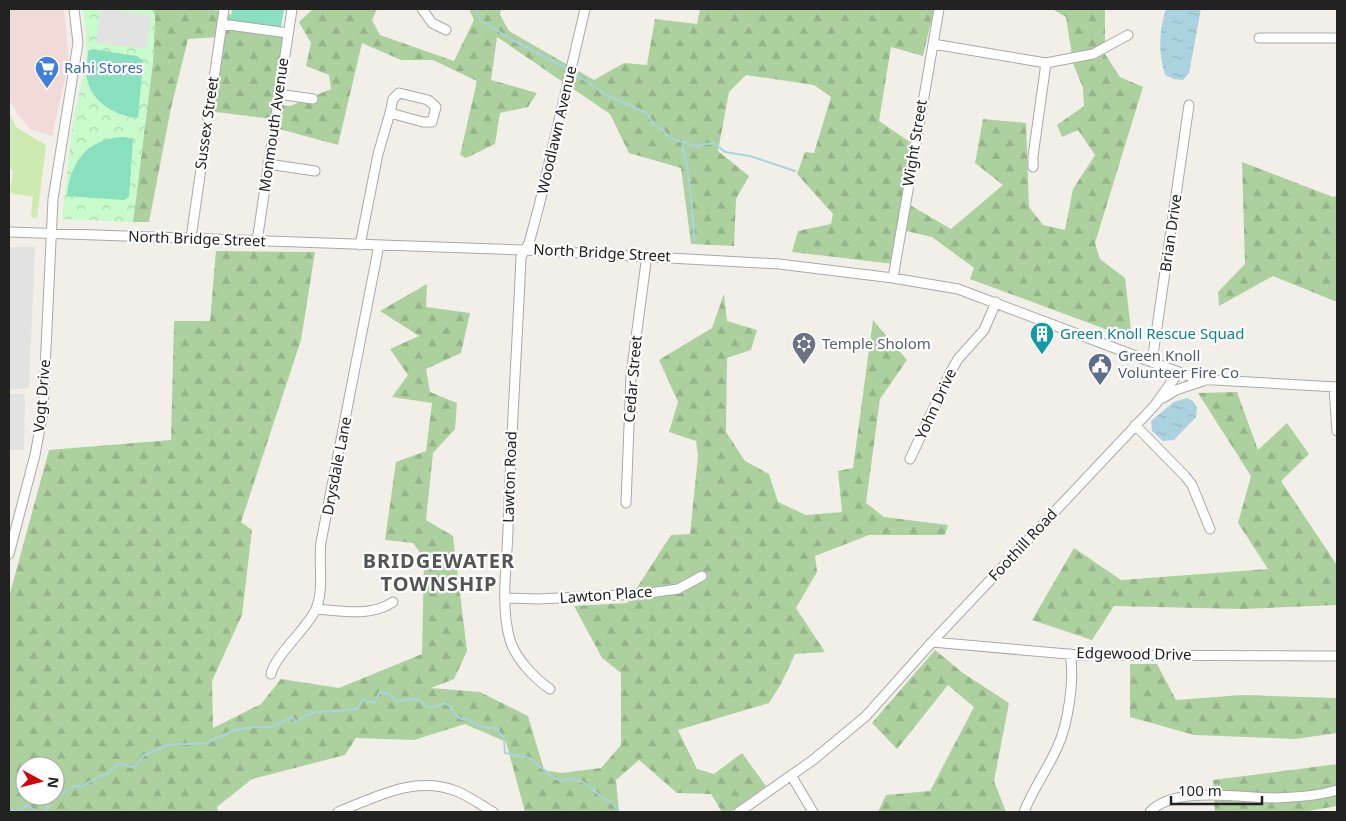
<svg xmlns="http://www.w3.org/2000/svg" width="1346" height="821" viewBox="0 0 1346 821" font-family="'Noto Sans',sans-serif">
  <style>
    .commercial { fill: #f2dad9 }
    .grass { fill: #cdebb0 }
    .forest { fill: url(#forest-firs); fill-rule: evenodd }
    .park { fill: url(#park-crowns) }
    .pitch { fill: #88e0be }
    .parking { fill: #e2e2e2 }
    .water { fill: url(#water-ripples) }
    .lines { fill: none; stroke-linecap: round; stroke-linejoin: round }
    .stream { stroke: #aad3df; stroke-width: 2 }
    .minor-casing { stroke: #a9a9a9; stroke-width: 11 }
    .minor { stroke: #fff; stroke-width: 9 }
    .labels { text-anchor: middle; stroke-width: 4.5; stroke-linejoin: round; paint-order: stroke }
    .shop-label { font-size: 15px; fill: #366cbe; stroke: #fff; text-anchor: start }
    .street-label { font-size: 15px; fill: #222; stroke: #fff }
    .culture-label { font-size: 15px; fill: #0d838f; stroke: #fff; text-anchor: start }
    .worship-label { font-size: 15px; fill: #5b616d; stroke: #fff; text-anchor: start }
    .service-label { font-size: 15px; fill: #4e5e75; stroke: #fff; text-anchor: start }
    .district-label { font-size: 20px; font-weight: bold; letter-spacing: 1px; fill: #555; stroke: #fff }
  </style>
  <defs>
    <pattern id="forest-firs" width="22" height="20" patternUnits="userSpaceOnUse" patternTransform="scale(1.25)"><rect width="22" height="20" fill="#add19e"/><path d="M5 1l3.5 6h-7zM16 11l3.5 6h-7z" fill="#95b388"/></pattern>
    <pattern id="park-crowns" width="20" height="18" patternUnits="userSpaceOnUse" patternTransform="scale(1.25)"><rect width="20" height="18" fill="#c8facc"/><path d="M2 6a3 3 0 1 1 6 0M12 15a3 3 0 1 1 6 0" fill="none" stroke="#acd6af"/></pattern>
    <pattern id="water-ripples" width="26" height="14" patternUnits="userSpaceOnUse" patternTransform="scale(1.25)"><rect width="26" height="14" fill="#aad3df"/><path d="M2 4q2-2 4 0t4 0M15 11q2-2 4 0t4 0" fill="none" stroke="#92b5bf"/></pattern>
  </defs>
  <rect width="100%" height="100%" fill="#f2efe9"/>
  <!-- commercial -->
  <path class="commercial" d="M9,9H64L69,60L52,136L30,129L16,112L9,99Z"/>
  <!-- grass -->
  <path class="grass" d="M9,113L16,127L46,145L37,218L31,217L33,197L10,193L13,172L9,166Z"/>
  <!-- forest -->
  <path class="forest" d="M152,9H204L221,11L286,35L275,104L290,106L331,89L329,75L306,66L311,43L299,22L313,9H377L372,20L380,35L454,61L474,20L469,9H501L500,15L509,31L594,80L624,63L647,65L655,19L697,24L700,9H934L923,56L891,47L879,121L913,144L903,201L951,229L1003,185L975,163L983,119L1026,123L1029,207L1043,225L1065,230L1073,189L1095,155L1078,130L1062,137L1057,125L1084,106L1083,88L1073,63L1066,17L1052,9H1105V54L1120,77L1143,87L1095,243L1100,259L1125,278L1132,339L970,279L974,268L932,237L898,229L894,264L792,252L798,231L831,224L833,214L797,174L805,152L814,153L831,97L814,85L746,75L729,92L718,151L749,176L736,199L734,246L691,244L681,168L629,153L610,114L497,37L491,80L537,93L528,107L500,113L495,144L466,158L460,155L477,81L433,60H401L362,43L338,145L272,127V119L208,111L219,37L188,39L171,108L149,222H133L153,61L155,16Z
    M1242,162L1333,197L1337,196V302L1273,276L1219,306L1218,292L1245,264Z
    M216,251L315,252L301,340L241,522L252,530L242,615L212,681L213,728L261,704L281,679L339,688L422,654L424,558L413,543L385,540L396,462L426,451L432,403L392,397L408,375L390,349L419,336L380,311L427,284L426,307L470,313L461,353L426,369L430,392L457,403L455,429L433,453L426,520L453,536L467,651L454,679L431,688L480,692L528,716L544,770L561,773L601,768L621,745V673L602,658L574,606L627,603L671,535L690,534L698,456L696,441L669,432L678,402L659,360L712,328L724,294L727,321L757,330L751,350L727,358L726,432L745,461L769,474L778,502L806,515L842,512L838,471L853,468L873,320L907,360L880,399L866,503L884,517L948,525L945,535H869L815,556L817,572L796,608L825,652L795,654L781,684L769,703L678,730L697,769L714,774L742,753L766,786L731,812H722L711,794L677,793L639,760L616,780L619,812H525L506,742L465,724L414,740L356,738L345,755L252,779L217,807L218,812H9V597L49,450L171,440L174,321H210ZM25,766H55V796H25Z
    M1237,392L1258,450L1287,423L1309,454L1281,481L1337,565V605L1241,609L1114,606L1092,640L1032,620L1074,548L1121,580L1268,569L1238,523L1251,476L1198,393Z
    M935,650L963,673L1009,703L994,781L1006,812H878L886,795L930,791L974,707L948,685L897,749L872,723Z
    M1130,664H1157L1176,700L1242,695L1337,698V733L1295,739L1194,735L1130,717Z
    M1337,764V806L1302,812H1215L1213,780Z"/>
  <!-- park -->
  <path class="park" d="M82,9H152L155,16L153,61L133,222L62,219C66,187 68,155 73,123C81,82 93,51 82,9Z"/>
  <!-- pitch -->
  <path class="pitch" d="M232,9H284L281,27L235,22L231,18Z
    M92,49L137,56L143,61L138,118C116,116 92,103 87,79C85,71 88,60 88,51Z
    M123,137L133,139L129,197L124,200L67,196C70,162 87,139 123,137Z"/>
  <!-- parking -->
  <path class="parking" d="M101,9L151,15L147,49L96,43Z
    M9,247H35L29,388L9,390Z
    M9,394H25L24,450H9Z"/>
  <!-- water -->
  <path class="water" d="M1166,9H1201L1189,73L1183,80L1174,79L1165,75C1158,52 1159,31 1166,9Z
    M1187,398L1193,401L1197,407L1196,417L1174,440L1163,441L1152,431L1151,421L1174,402Z"/>
  <g class="lines">
    <!-- stream -->
    <path class="stream" d="M476,9L480,20L511,39L566,68
      M574,73L605,94L648,114L653,124L663,130L669,138L699,147L700,145L714,143L725,152L750,156L795,171
      M683,143C682,152 686,157 687,165C690,192 694,216 694,242
      M9,809L18,812L27,805L37,812
      M46,812L49,801L74,786L81,787C97,776 105,778 119,763L131,767L136,766L143,756L167,745L207,743L232,731L253,727H272L292,717L296,722L306,715L316,712L352,710L357,709L363,700L375,703L379,693H388L398,702L409,699L420,700L427,707L432,708L443,703L449,705L456,716L462,719H467L481,727L496,728L504,739L505,753L530,758L554,778L562,781C585,771 597,800 611,802L619,812"/>
    <defs>
      <path id="minor" d="M422,9L432,23L446,30
        M222,24L288,33
        M1259,38H1337
        M933,44L1046,63L1093,54L1128,35
        M399,93L428,100L436,107L432,122H423L390,113L393,99Z
        M278,94L313,99
        M268,164L315,171
        M1033,167V156L1046,63
        M9,232L525,250L779,264L893,278L958,289L1197,379L1337,387
        M191,238L224,9
        M257,241L292,9
        M360,245L378,154L390,113
        M893,278L939,9
        M1152,362L1189,105
        M1334,387L1337,431
        M1163,398L1176,390L1203,381
        M1135,425L1185,476L1192,485L1210,529
        M910,459L950,373L958,359L984,330L996,302
        M626,503L631,375L647,255
        M9,554L35,455L43,412L53,199L78,43L74,9
        M506,598L538,599L642,594L678,589L702,576
        M316,609C341,611 371,617 393,602
        M932,642L1079,655L1337,656
        M271,674C274,657 306,629 315,611C325,590 318,564 321,542L379,245
        M550,689C534,678 516,659 510,640C500,606 507,565 508,530C511,439 517,348 521,257L529,243L539,206L585,9
        M791,775L813,812
        M338,812C376,797 415,775 456,791C469,796 481,805 493,812
        M739,812L813,760L866,716L932,642L1155,405L1178,373
        M1024,812C1033,789 1047,770 1057,748C1068,725 1075,678 1070,654
        M1150,812C1174,785 1243,798 1276,798C1297,797 1317,796 1337,790"/>
    </defs>
    <!-- minor casing -->
    <use href="#minor" class="minor-casing"/>
    <!-- minor -->
    <use href="#minor" class="minor"/>
  </g>
  <!-- icons -->
  <defs>
    <symbol id="supermarket-pin" viewBox="-11 -11 22 30"><path d="M0 17L-7.5 6A9.5 9.5 0 1 1 7.5 6Z" fill="#3f7fe0" stroke="#fff"/><path d="M-6-5.5h2.5l.6 2H6L4.5 2H-2.5L-4.4-4H-6ZM-1.5 3.2a1.3 1.3 0 1 0 .1 0ZM3 3.2a1.3 1.3 0 1 0 .1 0Z" fill="#fff"/></symbol>
    <symbol id="building-pin" viewBox="-11 -11 22 30"><path d="M0 17L-7.5 6A9.5 9.5 0 1 1 7.5 6Z" fill="#0f9aa8" stroke="#fff"/><path d="M-4-6H4V6H1V3H-1V6H-4ZM-2.5-4.3h1.7v1.8h-1.7ZM.8-4.3h1.7v1.8H.8ZM-2.5-1h1.7V.8h-1.7ZM.8-1h1.7V.8H.8Z" fill="#fff"/></symbol>
    <symbol id="synagogue-pin" viewBox="-11 -11 22 30"><path d="M0 17L-7.5 6A9.5 9.5 0 1 1 7.5 6Z" fill="#6b7280" stroke="#fff"/><path d="M0-6.5L5.6 3.2H-5.6ZM0 6.5L5.6-3.2H-5.6Z" fill="#fff"/></symbol>
    <symbol id="civic-pin" viewBox="-11 -11 22 30"><path d="M0 17L-7.5 6A9.5 9.5 0 1 1 7.5 6Z" fill="#5c6f8a" stroke="#fff"/><path d="M-.6-6.5H3V-4.5H.6V-3L4-1V1h2V6H-6V1h2V-1L-.6-3ZM-1.2 2.5V6h2.4V2.5Z" fill="#fff"/></symbol>
  </defs>
  <g fill-rule="evenodd">
    <use href="#supermarket-pin" x="33" y="54" width="28" height="38"/>
    <use href="#building-pin" x="1028" y="320" width="28" height="38"/>
    <use href="#synagogue-pin" x="790" y="330" width="28" height="38"/>
    <use href="#civic-pin" x="1086" y="351" width="28" height="38"/>
  </g>
  <g class="labels">
    <!-- shop labels -->
    <g class="shop-label">
      <text x="64" y="73">Rahi Stores</text>
    </g>
    <!-- street labels -->
    <g class="street-label">
      <text transform="translate(207 123) rotate(-82)" y="5">Sussex Street</text>
      <text transform="translate(274 125) rotate(-82)" y="5">Monmouth Avenue</text>
      <text transform="translate(557 130) rotate(-77)" y="5">Woodlawn Avenue</text>
      <text transform="translate(915 143) rotate(-81)" y="5">Wight Street</text>
      <text transform="translate(1171 233) rotate(-82)" y="5">Brian Drive</text>
      <text transform="translate(197 239) rotate(2)" y="5">North Bridge Street</text>
      <text transform="translate(602 253) rotate(3)" y="5">North Bridge Street</text>
      <text transform="translate(633 379) rotate(-85)" y="5">Cedar Street</text>
      <text transform="translate(42 396) rotate(-85)" y="5">Vogt Drive</text>
      <text transform="translate(936 404) rotate(-65)" y="5">Yohn Drive</text>
      <text transform="translate(337 466) rotate(-79)" y="5">Drysdale Lane</text>
      <text transform="translate(510 477) rotate(-88)" y="5">Lawton Road</text>
      <text transform="translate(1023 545) rotate(-47)" y="5">Foothill Road</text>
      <text transform="translate(606 595) rotate(-4)" y="5">Lawton Place</text>
      <text transform="translate(1134 654) rotate(1)" y="5">Edgewood Drive</text>
    </g>
    <!-- culture labels -->
    <g class="culture-label">
      <text x="1060" y="339">Green Knoll Rescue Squad</text>
    </g>
    <!-- worship labels -->
    <g class="worship-label">
      <text x="822" y="349">Temple Sholom</text>
    </g>
    <!-- service labels -->
    <g class="service-label">
      <text x="1118" y="361">Green Knoll<tspan x="1118" dy="17">Volunteer Fire Co</tspan></text>
    </g>
    <!-- district labels -->
    <g class="district-label">
      <text x="439" y="568">BRIDGEWATER<tspan x="439" dy="23">TOWNSHIP</tspan></text>
    </g>
  </g>
  <!-- border -->
  <rect width="1346" height="821" fill="none" stroke="#222222" stroke-width="20"/>
  <!-- north arrow -->
  <g transform="translate(40 781) rotate(97)"><circle r="24" fill="#ffffff" stroke="#a7a7a7"/>
  <path d="M0-4L9 19L0 12L-9 19Z" fill="#d40000"/>
  <text y="-8" font-size="14" font-weight="bold" text-anchor="middle" fill="#222222">N</text>
  </g>
  <!-- scale -->
  <path d="M1171 796v8h91v-8" fill="none" stroke="#222222" stroke-width="2.5"/>
  <text x="1178" y="796" font-size="15" fill="#222222" stroke="#ffffff" stroke-width="4" paint-order="stroke">100 m</text>
</svg>
